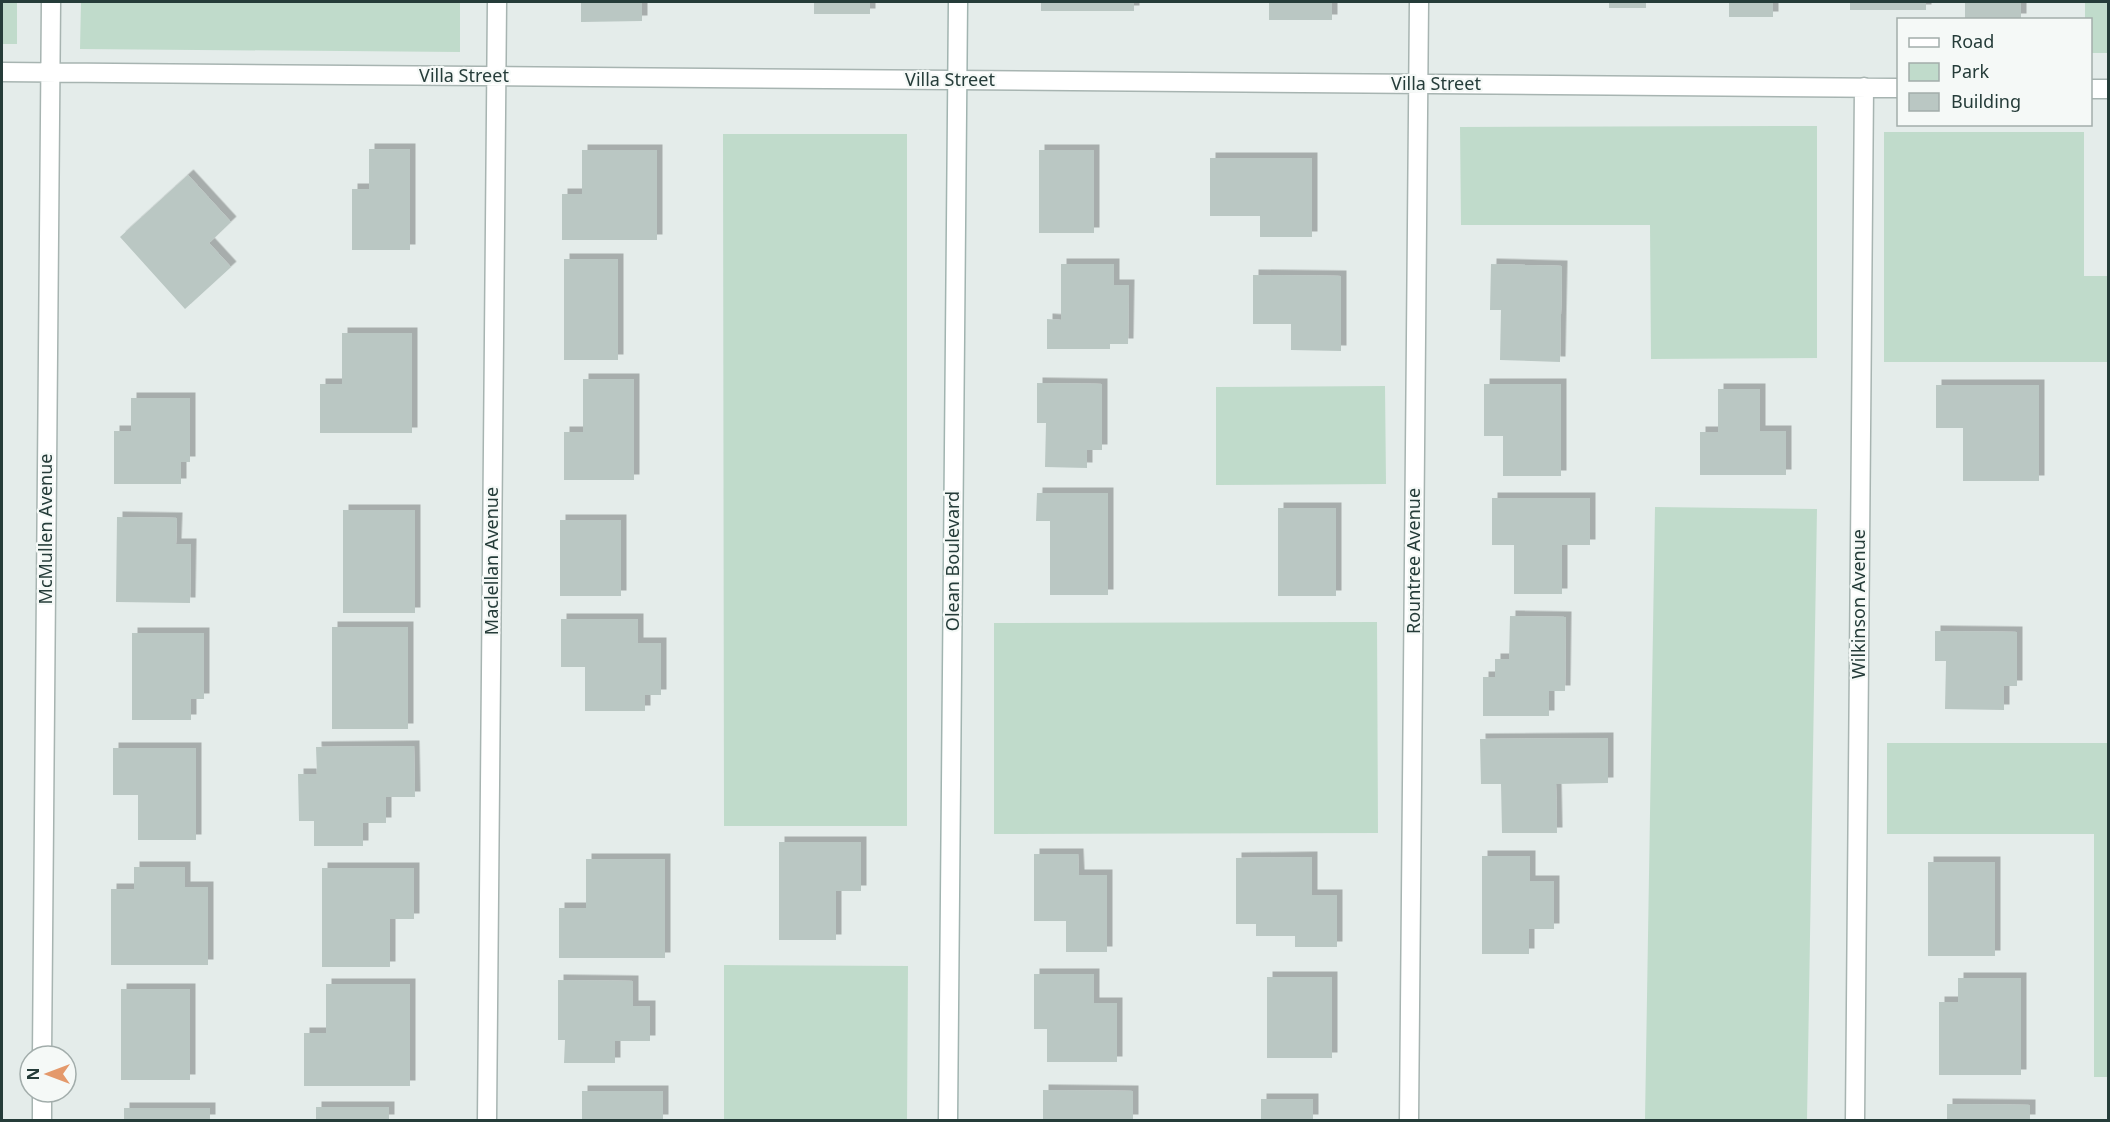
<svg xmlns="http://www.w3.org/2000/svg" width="2110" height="1122" viewBox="0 0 2110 1122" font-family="'Noto Sans',sans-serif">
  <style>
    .green { fill: #c0dbcb }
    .building { fill: #bac7c3; filter: url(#shadow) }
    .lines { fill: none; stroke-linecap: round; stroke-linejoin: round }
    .street-casing { stroke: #a7b4b1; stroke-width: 21 }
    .secondary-casing { stroke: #a1b4b0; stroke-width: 21 }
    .street { stroke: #fff; stroke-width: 18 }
    .secondary { stroke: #fff; stroke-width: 18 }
    .labels { text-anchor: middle; stroke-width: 4.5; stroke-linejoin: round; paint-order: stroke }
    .street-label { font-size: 18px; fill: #253c39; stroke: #f5f9f7 }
  </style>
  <defs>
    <filter id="shadow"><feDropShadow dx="5.5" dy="-5.5" stdDeviation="0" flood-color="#0004"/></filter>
  </defs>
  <rect width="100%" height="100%" fill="#e4ecea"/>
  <!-- green -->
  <path class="green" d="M2,2H17V44H2Z
    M81,2H460V52L80,49Z
    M2085,2H2108V53H2091L2090,20L2085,19Z
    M1817,126V358L1651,359L1650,225H1461L1460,127Z
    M1884,132H2084V276H2108V362H1884Z
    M723,134H907V826H724Z
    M1385,386L1386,484L1216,485V387Z
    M1655,507L1817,509L1807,1120H1645Z
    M1377,622L1378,833L994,834V623Z
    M1887,743H2108V1077H2094V834H1887Z
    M724,965L908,966L907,1120H724Z"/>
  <!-- building -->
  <path class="building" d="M581,2H642V21L581,22Z
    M814,2H870V14H814Z
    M1041,2H1134V11H1041Z
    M1269,2H1332V20H1269Z
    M1609,2H1646V8H1609Z
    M1729,2H1773V17H1729Z
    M1850,2H1926V10H1850Z
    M1965,2H2021V19H1965Z
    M369,149H410V250H352V189H369Z
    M582,150H657V240H562V194H582Z
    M1039,150H1094V233H1039Z
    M1210,158H1312V237H1260V216H1210Z
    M188,175L231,222L209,243L231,267L185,309L120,237Z
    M564,259H618V360H564Z
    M1061,264H1114V285H1129L1128,344H1110V349H1047V319L1061,320Z
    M1491,264L1562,266L1560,362L1500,360L1501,310H1490Z
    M1253,275L1341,276V351L1291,350V324H1253Z
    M342,333H412V433H320V384H342Z
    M583,379H634V480H564V432H583Z
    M1037,383L1102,384V450H1087V468L1045,467L1046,423H1037Z
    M1484,384H1561V476H1503V436H1484Z
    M1936,385H2039V481H1963V428H1936Z
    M1718,389H1760V431H1786V475H1700V432H1718Z
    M131,398H190V462H181V484H114V431H131Z
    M1037,493H1108V595H1050V521H1036Z
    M1492,498H1590V545H1562V594H1514V545H1492Z
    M1278,508H1336V596H1278Z
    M343,510H415V613H343Z
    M117,517L177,518L176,544H191L190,603L116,602Z
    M560,520H621V596H560Z
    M1510,616L1566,617L1565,691H1549V716H1483V677H1495V659H1509Z
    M561,619H638V643H661V695H645V711H585V667H561Z
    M332,627H408V729H332Z
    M1935,631L2017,632V686H2004V710L1945,709L1946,661H1935Z
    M132,633H204V699H191V720H132Z
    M1608,738V783L1556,784L1557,833H1502L1501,784H1481L1480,739Z
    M414,746L415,797H386V823H363V846H314V821H299L298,774H317L316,747Z
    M113,748H196V840H138V795H113Z
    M779,842H861V891H836V940H779Z
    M1034,854H1078L1079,875H1107V952H1066V921H1034Z
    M1482,856H1530V881H1554V929H1529V954H1482Z
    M1312,857V895H1337V947H1295V936H1256V924H1236V858Z
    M586,859H665V958H559V908H586Z
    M1928,862H1995V956H1928Z
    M134,867H185V887H208V965H111V889H134Z
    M322,868H414V919H390V967H322Z
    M1034,974H1094V1003H1117V1062H1047V1029H1034Z
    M1267,977H1332V1058H1267Z
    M1958,978H2021V1075H1939V1002H1958Z
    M558,980L633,981V1006H650V1041H615V1063H564L565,1040H558Z
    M326,984H410V1086H304V1033H326Z
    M121,989H190V1080H121Z
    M1043,1090L1133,1091V1120H1043Z
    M582,1091H663V1120H582Z
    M1261,1099H1313V1120H1261Z
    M1947,1104L2030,1105V1120H1947Z
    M316,1107H389V1120H316Z
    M124,1108H210V1120H124Z"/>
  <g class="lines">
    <defs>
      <path id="street" d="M2,72L1898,88
        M2090,89H2108
        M42,1056L51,2
        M42,1120V1092
        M487,1120L497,2
        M1409,1120L1419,2
        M1855,1120L1864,87"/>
      <path id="secondary" d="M948,1120L958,2"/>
    </defs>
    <!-- street casing -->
    <use href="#street" class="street-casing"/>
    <!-- secondary casing -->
    <use href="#secondary" class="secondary-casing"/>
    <!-- street -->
    <use href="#street" class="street"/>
    <!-- secondary -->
    <use href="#secondary" class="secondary"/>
  </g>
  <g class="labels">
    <!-- street labels -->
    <g class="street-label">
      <text x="464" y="82">Villa Street</text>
      <text x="950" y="86">Villa Street</text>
      <text x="1436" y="90">Villa Street</text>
      <text transform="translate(46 529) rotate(-90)" y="6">McMullen Avenue</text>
      <text transform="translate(492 561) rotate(-90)" y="6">Maclellan Avenue</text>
      <text transform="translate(953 561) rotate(-90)" y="6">Olean Boulevard</text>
      <text transform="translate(1414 561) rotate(-90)" y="6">Rountree Avenue</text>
      <text transform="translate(1859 604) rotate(-90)" y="6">Wilkinson Avenue</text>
    </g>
  </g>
  <!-- border -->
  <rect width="2110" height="1122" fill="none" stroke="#253c39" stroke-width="6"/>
  <!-- legend -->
  <rect x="1897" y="18" width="195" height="108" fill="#f5f9f7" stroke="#a2adab" stroke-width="1.5"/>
  <rect x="1909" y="38" width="30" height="9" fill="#ffffff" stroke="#a2adab" stroke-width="1.5"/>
  <text x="1951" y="48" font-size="18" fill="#253c39">Road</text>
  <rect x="1909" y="63" width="30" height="18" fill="#c0dbcb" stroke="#a2adab" stroke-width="1.5"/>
  <text x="1951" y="78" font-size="18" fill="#253c39">Park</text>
  <rect x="1909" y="93" width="30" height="18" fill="#bac7c3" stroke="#a2adab" stroke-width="1.5"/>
  <text x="1951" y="108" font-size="18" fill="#253c39">Building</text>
  <!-- north arrow -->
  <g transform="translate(48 1074) rotate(270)"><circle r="28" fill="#f5f9f7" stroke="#a2adab" stroke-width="1.5"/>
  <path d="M0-4.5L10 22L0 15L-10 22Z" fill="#e4996b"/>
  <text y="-9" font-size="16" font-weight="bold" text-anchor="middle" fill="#253c39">N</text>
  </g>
</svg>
